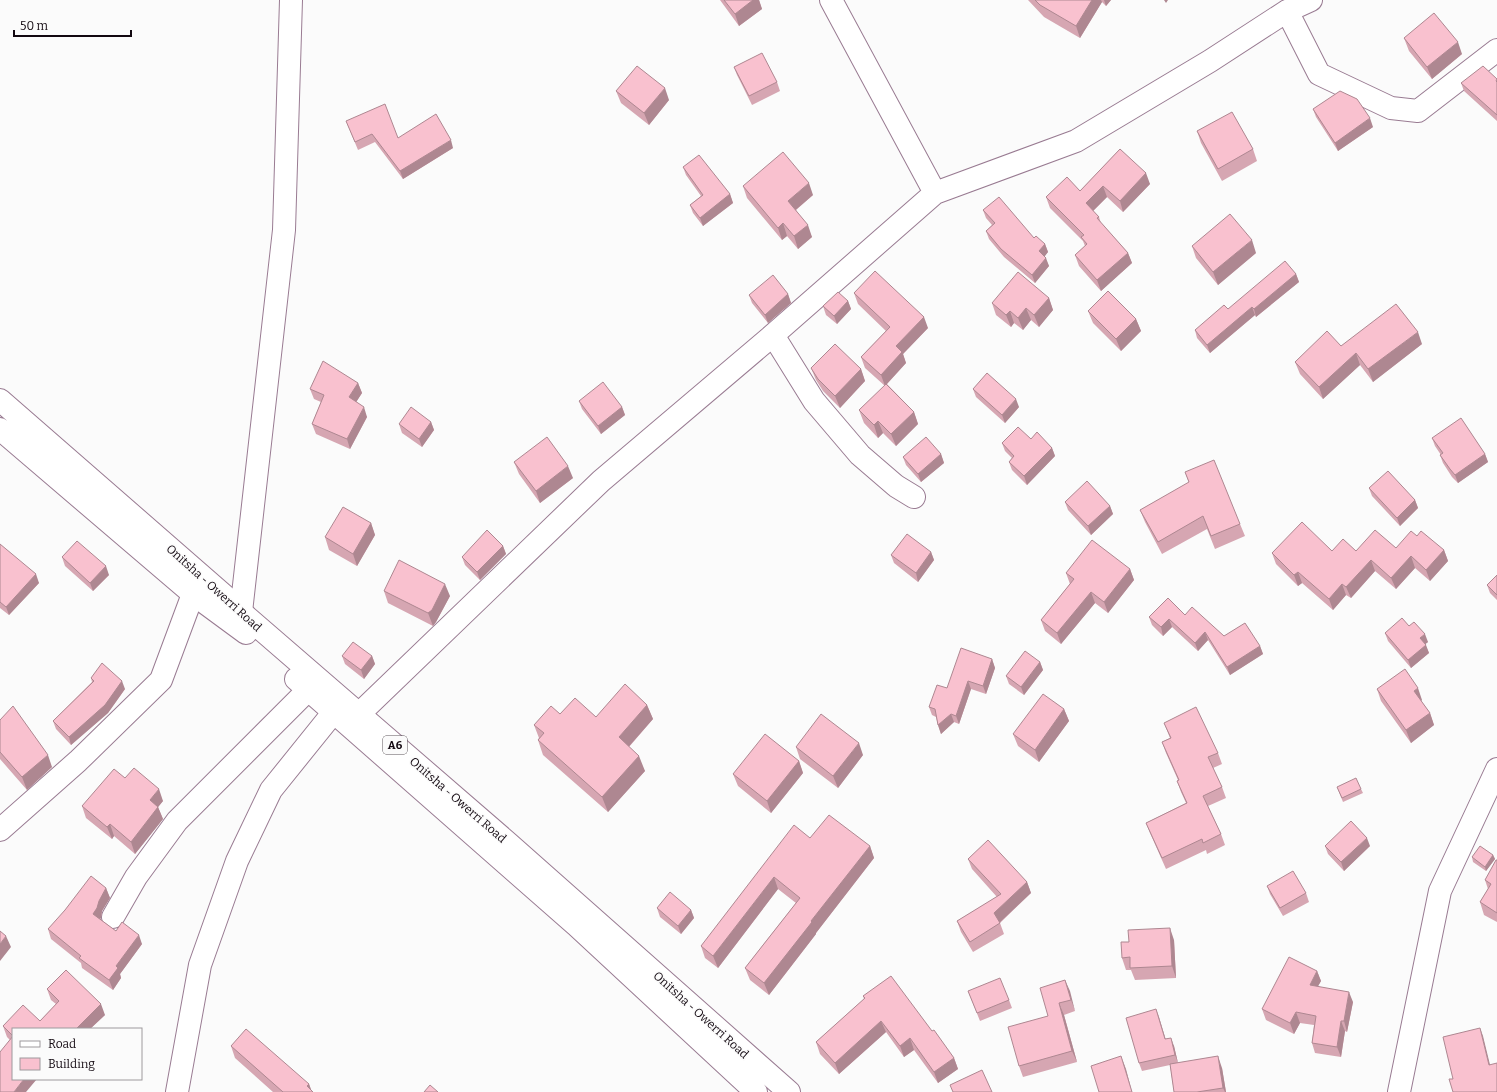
<svg xmlns="http://www.w3.org/2000/svg" width="1497" height="1092" viewBox="0 0 1497 1092" font-family="Bitter,serif">
  <style>
    .lines { fill: none; stroke-linecap: round; stroke-linejoin: round }
    .minor-casing { stroke: #997b92; stroke-width: 24 }
    .highway-casing { stroke: #997b92; stroke-width: 24 }
    .minor { stroke: #fff; stroke-width: 22 }
    .highway { stroke: #fff; stroke-width: 22 }
    .wall { fill: #d6a6b2 }
    .shaded-wall { fill: #ae8791 }
    .building { fill: #f9c1cf; stroke: #ae8791 }
    .labels { text-anchor: middle; stroke-width: 3; stroke-linejoin: round; paint-order: stroke }
    .shield { fill: #fbfbfb; stroke: #585156; stroke-width: 1 }
    .shield-label { font-size: 11px; font-weight: bold; fill: #120810 }
    .street-label { font-size: 12px; fill: #120810; stroke: #fbfbfb }
  </style>
  <rect width="100%" height="100%" fill="#fbfbfb"/>
  <g class="lines">
    <defs>
      <path id="minor" d="M831,0L935,193
        M1287,11L1319,74L1391,108L1418,111L1497,50
        M773,335L814,401L860,455L896,486L914,497
        M241,612L284,230L291,0
        M359,714L601,481L773,335L935,193L1076,141L1210,61L1287,11L1311,0
        M0,830L78,761L161,680L193,594
        M113,917L136,877L177,821L308,690
        M177,1092L200,965L237,861L271,790L333,713
        M1399,1092L1440,891L1497,769"/>
      <path id="highway" d="M0,400L227,598L241,612L508,843L789,1092
        M0,429L193,594L246,633
        M296,679L576,925L756,1092"/>
    </defs>
    <!-- minor casing -->
    <use href="#minor" class="minor-casing"/>
    <!-- highway casing -->
    <use href="#highway" class="highway-casing"/>
    <!-- minor -->
    <use href="#minor" class="minor"/>
    <!-- highway -->
    <use href="#highway" class="highway"/>
  </g>
  <!-- wall -->
  <path class="wall" d="M720,0H759L762,9L739,26Z
    M1028,0H1111L1106,6L1102,2L1080,38L1044,17Z
    M1404,38L1462,54L1432,79L1409,51Z
    M734,67L777,82L780,91L752,105L737,75Z
    M1497,79V121L1464,91L1461,83Z
    M616,91L669,100L649,125L621,103Z
    M1313,109L1373,127L1338,151L1316,117Z
    M346,121L398,138L453,148L403,179L375,142L358,150Z
    M1197,131L1253,149L1257,161L1222,181L1201,143Z
    M1120,149L1150,184L1123,212L1107,197L1093,211L1099,217L1101,223L1128,253L1132,263L1101,291L1079,266L1075,255L1085,246L1083,241L1050,208L1046,197L1080,191Z
    M683,167L730,194L733,203L703,226L693,213L690,205L701,196L686,175Z
    M743,186L813,195L796,210L812,237L798,249L787,236L782,240L747,198Z
    M983,210L1034,238L1045,244L1048,252L1044,256L1049,266L1035,283L1004,257L989,239L986,231L992,225L986,218Z
    M1192,246L1256,253L1218,285L1196,258Z
    M1296,274L1299,282L1256,317L1255,315L1210,353L1197,338L1195,330L1228,309Z
    M854,293L928,328L903,354L906,363L887,384L914,412L918,424L896,446L883,433L878,438L864,423L859,410L885,386L865,368L861,357L886,331L858,304Z
    M788,294L791,303L768,323L752,303L749,295Z
    M1049,298L1053,310L1039,327L1031,320L1023,330L1014,323L1011,327L996,315L992,303Z
    M848,301L851,309L837,324L826,315L823,306Z
    M1088,311L1136,319L1141,331L1121,351L1093,323Z
    M1422,344L1373,382L1360,365L1323,399L1300,374L1295,362L1341,346Z
    M811,368L861,369L865,381L840,408L823,391L816,380Z
    M358,383L362,393L356,402L367,417L350,449L316,434L312,424L321,402L314,399L310,389Z
    M973,389L1019,407L1005,423L976,397Z
    M579,401L622,407L625,415L601,434L582,409Z
    M431,422L434,430L422,447L402,433L399,424Z
    M1432,438L1485,454L1488,462L1458,483L1452,477L1443,463L1440,455H1441L1435,446Z
    M1031,439L1052,448L1055,456L1027,485L1012,470L1009,462L1012,458L1005,451L1002,443Z
    M941,454L944,463L921,482L906,465L903,457Z
    M514,462L573,478L540,503L519,474Z
    M1185,472L1240,524L1245,536L1215,549L1207,529L1162,554L1145,522L1140,510L1189,483Z
    M1369,488L1415,500L1418,508L1400,526L1372,496Z
    M1065,502L1110,506L1113,514L1091,535L1068,510Z
    M371,523L375,535L357,566L329,550L325,537Z
    M1417,536L1444,550L1448,561L1430,581L1415,568L1396,589L1375,571L1351,598L1346,595L1333,610L1302,583L1298,586L1276,564L1272,553L1356,551L1396,548Z
    M0,544L39,583L9,615L0,608Z
    M503,546L506,554L480,580L465,565L462,557Z
    M931,552L934,560L918,582L894,563L891,555Z
    M62,557L109,575L93,591L65,566Z
    M1130,569L1134,580L1108,613L1095,603L1061,644L1045,631L1041,620L1070,584L1066,573Z
    M1497,575V600L1490,593L1487,585Z
    M384,591L450,596L436,622L433,626L388,603Z
    M1185,615L1224,636L1260,646L1263,654L1230,675L1208,640L1198,651L1172,627L1163,636L1152,625L1149,617Z
    M1409,626L1428,642L1425,644L1429,653L1411,668L1388,641L1385,633Z
    M342,656H372L375,664L364,679L345,664Z
    M992,659L995,668L986,694L971,689L959,724L954,722L941,734L938,725L936,717L932,715L929,707L947,688Z
    M1040,662L1043,670L1024,695L1009,684L1006,676Z
    M91,678L125,689L108,713L71,745L56,729L53,721L92,682Z
    M1377,689L1422,700L1421,701L1430,713L1434,725L1411,743L1381,701Z
    M647,705L653,719L629,747L645,771L608,812L543,755L538,740L539,738L534,725L560,714L596,717Z
    M1064,709L1069,721L1039,762L1018,746L1013,734Z
    M0,720L52,767L27,790L0,759Z
    M1164,723L1218,753L1222,764L1213,768L1222,787L1226,798L1208,806L1221,834L1225,845L1207,854L1206,850L1166,869L1150,833L1146,823L1186,803L1181,792L1177,781L1178,780L1166,753L1162,742L1170,738Z
    M796,747L863,755L838,788L800,759Z
    M799,761L803,773L771,813L738,786L733,774Z
    M125,778L163,801L158,807L163,819L135,854L114,836L112,839L86,818L82,806Z
    M1337,787L1361,789L1363,793L1343,802Z
    M810,838L870,846L874,858L816,933V934L769,995L750,980L745,968L796,903L778,889L718,968L705,958L701,946Z
    M1325,846H1370L1344,871L1328,854Z
    M1493,855L1495,859L1486,871L1473,862L1472,857Z
    M968,859L1027,882L1031,893L1000,923L1004,934L973,952L961,932L957,921L997,897L972,869Z
    M1497,860V922L1484,915L1480,902L1488,889L1485,880Z
    M1267,886L1306,893L1309,902L1283,916L1270,894Z
    M106,888L110,898L102,911L101,918L100,919L116,931L142,944L120,974L121,978L113,990L82,968L81,963L51,939L48,929Z
    M657,908L691,910L694,918L681,934L660,917Z
    M1174,940L1176,978L1135,980L1131,970H1126L1122,958L1129,942Z
    M1317,971L1321,981L1318,986L1353,1002L1347,1032L1345,1031L1341,1057L1315,1053L1312,1043L1314,1025L1300,1023L1294,1034L1266,1020L1262,1009Z
    M1065,980L1075,1011L1064,1015L1077,1062L1023,1077L1019,1066L1048,1016Z
    M47,989L105,1015L90,1029H13V1079L10,1040L7,1037L3,1026L40,1021L56,1004L51,1000Z
    M968,991L1009,1000L1012,1008L980,1021Z
    M863,996L932,1031L954,1058L958,1069L938,1083L914,1050L904,1057L886,1032L839,1074L820,1054L816,1042L864,999Z
    M1156,1009L1165,1039L1174,1046L1178,1063L1222,1068L1226,1092H1174L1170,1065L1142,1071L1139,1063Z
    M231,1046L309,1084L311,1090L313,1092H273L235,1058Z"/>
  <!-- shaded-wall -->
  <path class="shaded-wall" d="M753,0H759L762,9L739,26L735,14Z
    M1092,0H1101L1102,2L1080,38L1076,26Z
    M1104,0H1111L1106,6Z
    M1164,0H1168L1166,3Z
    M1458,42L1462,54L1432,79L1427,67Z
    M665,88L669,100L649,125L644,113Z
    M1370,118L1373,127L1338,151L1335,143Z
    M451,140L453,148L403,179L400,171Z
    M1146,173L1150,184L1123,212L1120,201Z
    M809,183L813,195L792,213L788,201Z
    M1103,186L1107,197L1090,214L1086,203Z
    M730,194L733,203L703,226L700,218Z
    M783,223L787,236L782,240L778,228Z
    M808,225L812,237L798,249L794,236Z
    M1252,240L1256,253L1218,285L1213,272Z
    M1045,244L1048,252L1042,260L1039,251Z
    M1128,253L1132,263L1101,291L1097,280Z
    M1046,258L1049,266L1035,283L1032,275Z
    M1296,274L1299,282L1256,317L1254,309Z
    M788,294L791,303L768,323L765,315Z
    M1049,298L1053,310L1039,327L1034,315Z
    M848,301L851,309L837,324L834,316Z
    M1252,307L1255,315L1210,353L1207,345Z
    M1026,308L1031,320L1023,330L1018,318Z
    M1010,311L1014,323L1011,327L1006,315Z
    M924,317L928,328L903,354L906,363L885,386L881,375L896,346Z
    M1136,319L1141,331L1121,351L1116,339Z
    M1418,332L1422,344L1373,382L1368,369Z
    M1356,353L1360,365L1323,399L1319,387Z
    M861,369L865,381L840,408L835,396Z
    M358,383L362,393L353,407L349,397Z
    M1016,399L1019,407L1005,423L1002,415Z
    M364,407L367,417L350,449L347,439Z
    M622,407L625,415L601,434L598,426Z
    M914,412L918,424L896,446L891,434Z
    M878,421L883,433L878,438L874,425Z
    M431,422L434,430L422,447L419,439Z
    M1052,448L1055,456L1027,485L1024,476Z
    M941,454L944,463L921,482L918,474Z
    M1485,454L1488,462L1458,483L1455,475Z
    M568,466L573,478L540,503L536,491Z
    M1415,500L1418,508L1400,526L1397,518Z
    M1110,506L1113,514L1091,535L1088,526Z
    M371,523L375,535L357,566L353,554Z
    M503,546L506,554L480,580L477,572Z
    M1444,550L1448,561L1430,581L1426,570Z
    M931,552L934,560L918,582L916,573Z
    M1411,556L1415,568L1396,589L1391,578Z
    M1371,560L1375,571L1351,598L1346,587Z
    M106,566L109,575L93,591L90,583Z
    M1130,569L1134,580L1108,613L1104,602Z
    M1298,572L1302,583L1298,586L1294,575Z
    M36,574L39,583L9,615L6,607Z
    M445,584L450,596L436,622L433,626L428,613Z
    M1342,584L1346,595L1333,610L1329,599Z
    M1091,592L1095,603L1061,644L1057,633Z
    M1169,619L1172,627L1163,636L1161,627Z
    M1205,632L1208,640L1198,651L1195,643Z
    M1425,634L1428,642L1423,646L1420,638Z
    M1426,645L1429,653L1411,668L1408,660Z
    M1260,646L1263,654L1230,675L1227,667Z
    M372,656L375,664L364,679L361,670Z
    M992,659L995,668L986,694L983,686Z
    M1040,662L1043,670L1024,695L1021,687Z
    M122,681L125,689L108,713L71,745L69,737Z
    M968,681L971,689L959,724L956,716Z
    M1418,688L1422,700L1418,703L1414,691Z
    M647,705L653,719L624,752L619,737Z
    M1064,709L1069,721L1039,762L1035,750Z
    M1430,713L1434,725L1411,743L1406,730Z
    M951,714L954,722L941,734L938,725Z
    M859,743L863,755L838,788L833,776Z
    M48,755L52,767L27,790L22,777Z
    M639,756L645,771L608,812L602,797Z
    M799,761L803,773L771,813L767,801Z
    M159,789L163,801L154,812L150,800Z
    M158,807L163,819L135,854L131,842Z
    M110,824L114,836L112,839L107,827Z
    M1367,838L1370,846L1344,871L1341,862Z
    M870,846L874,858L816,933V934L769,995L764,983L811,921Z
    M1493,855L1495,859L1486,871L1485,867Z
    M774,877L778,889L718,968L713,956Z
    M1027,882L1031,893L998,924L994,913Z
    M106,888L110,898L102,911L101,918L96,924L93,914L99,901Z
    M691,910L694,918L681,934L678,926Z
    M1170,928L1174,940L1176,978L1172,966Z
    M139,935L142,944L120,974L121,978L113,990L109,980L116,966Z
    M6,936L11,947L0,961V944Z
    M1317,971L1321,981L1313,995L1310,985Z
    M1065,980L1070,991L1075,1011L1071,1000Z
    M1349,992L1353,1002L1347,1032L1344,1021Z
    M1059,1003L1064,1015L1077,1062L1072,1051Z
    M101,1004L105,1015L90,1029H76Z
    M1156,1009L1159,1017L1168,1047L1165,1039Z
    M1296,1012L1300,1023L1294,1034L1290,1023Z
    M881,1021L886,1032L839,1074L835,1063Z
    M1341,1021L1345,1031L1341,1057L1337,1047Z
    M1480,1028L1483,1036L1492,1073L1489,1065Z
    M910,1038L914,1050L904,1057L900,1046Z
    M1171,1038L1174,1046L1178,1063L1175,1055Z
    M1121,1056L1126,1069L1132,1092Z
    M1218,1056L1222,1068L1226,1092H1225L1223,1088Z
    M954,1058L958,1069L938,1083L934,1072Z
    M24,1079H37L26,1092H14Z
    M309,1084L312,1092L307,1086Z"/>
  <!-- building -->
  <path class="building" d="M724,0H753L735,14Z
    M1035,0H1092L1076,26L1040,5Z
    M1434,13L1458,42L1427,67L1404,38Z
    M762,53L777,82L749,96L734,67Z
    M637,66L665,88L644,113L616,91Z
    M1483,66L1497,79L1496,81L1497,82V115L1461,83Z
    M1340,91L1357,99L1370,118L1335,143L1313,109Z
    M385,104L398,138L436,114L451,140L400,171L372,134L355,142L346,121Z
    M1232,112L1253,149L1218,169L1197,131Z
    M1120,149L1146,173L1120,201L1103,186L1086,203L1099,217L1097,218L1128,253L1097,280L1075,255L1087,244L1081,237L1084,235L1046,197L1067,177L1080,191Z
    M783,152L809,183L788,201L808,225L794,236L783,223L778,228L743,186Z
    M699,155L730,194L700,218L690,205L703,195L683,167Z
    M999,197L1034,238L1036,236L1045,244L1039,251L1046,258L1032,275L1001,249L986,231L995,223L983,210Z
    M1230,214L1252,240L1213,272L1192,246Z
    M1285,261L1296,274L1254,309L1252,307L1207,345L1195,330L1224,305L1228,309Z
    M875,271L924,317L896,346L902,352L881,375L861,357L890,327L854,293Z
    M1018,272L1049,298L1034,315L1026,308L1018,318L1010,311L1006,315L992,303Z
    M773,275L788,294L765,315L749,295Z
    M1108,291L1136,319L1116,339L1088,311Z
    M838,292L848,301L834,316L823,306Z
    M1396,304L1418,332L1368,369L1356,353L1319,387L1295,362L1327,331L1341,346Z
    M835,344L861,369L835,396L818,379L811,368Z
    M323,361L358,383L349,397L364,407L347,439L312,424L324,395L310,389Z
    M987,373L1016,399L1002,415L973,389Z
    M603,382L622,407L598,426L579,401Z
    M886,384L914,412L891,434L878,421L874,425L859,410Z
    M411,407L431,422L419,439L399,424Z
    M1461,418L1485,454L1455,475L1450,469L1440,455L1443,453L1432,438Z
    M1018,427L1031,439L1037,432L1052,448L1024,476L1009,462L1014,456L1002,443Z
    M547,437L568,466L536,491L514,462Z
    M926,437L941,454L918,474L903,457Z
    M1214,460L1240,524L1211,536L1203,516L1158,542L1140,510L1189,482L1185,472Z
    M1388,471L1415,500L1397,518L1369,488Z
    M1087,481L1110,506L1088,526L1065,502Z
    M343,507L371,523L353,554L325,537Z
    M1302,522L1332,551L1343,539L1356,551L1375,530L1396,548L1411,531L1417,536L1421,531L1444,550L1426,570L1411,556L1391,578L1371,560L1346,587L1342,584L1329,599L1298,572L1294,575L1272,553Z
    M487,530L503,546L477,572L462,557Z
    M907,534L931,552L916,573L891,555Z
    M1092,540L1130,569L1104,602L1091,592L1057,633L1041,620L1074,579L1066,573Z
    M77,541L106,566L90,583L62,557Z
    M0,544L36,574L6,607L0,602Z
    M399,560L445,584L432,610L428,613L384,591Z
    M1497,575V595L1487,585Z
    M1168,598L1185,615L1192,607L1224,636L1245,623L1260,646L1227,667L1205,632L1195,643L1169,619L1161,627L1149,617Z
    M1402,618L1409,626L1414,622L1425,634L1420,638L1426,645L1408,660L1385,633Z
    M353,642L372,656L361,670L342,656Z
    M961,648L992,659L983,686L968,681L956,716L951,714L938,725L935,709L929,707L937,685L947,688Z
    M1025,651L1040,662L1021,687L1006,676Z
    M102,663L122,681L105,705L69,737L53,721L94,681L91,678Z
    M1405,669L1418,688L1414,691L1430,713L1406,730L1377,689Z
    M625,684L647,705L619,737L639,756L602,797L538,740L544,733L534,725L551,706L560,714L575,698L596,717Z
    M1043,694L1064,709L1035,750L1013,734Z
    M13,706L48,755L22,777L0,752V720Z
    M1196,707L1218,753L1208,757L1222,787L1203,796L1221,834L1203,843L1202,839L1162,858L1146,823L1187,803L1177,781L1179,780L1162,742L1171,738L1164,723Z
    M821,714L859,743L833,776L796,747Z
    M765,734L799,761L767,801L733,774Z
    M134,768L159,789L150,800L158,807L131,842L110,824L107,827L82,806L114,769L125,778Z
    M1356,778L1361,789L1342,798L1337,787Z
    M829,815L870,846L811,921L812,922L764,983L745,968L800,898L774,877L713,956L701,946L794,825L810,838Z
    M1351,821L1367,838L1341,862L1325,846Z
    M988,840L1027,882L994,913L1000,923L970,942L957,921L1001,894L968,859Z
    M1480,846L1493,855L1485,867L1472,857Z
    M1496,860H1497V913L1480,902L1491,884L1485,880Z
    M1293,871L1306,893L1280,908L1267,886Z
    M91,876L106,888L99,901L97,908L93,914L116,931L122,922L139,935L116,966L118,968L109,980L79,958L81,956L48,929L65,910Z
    M670,892L691,910L678,926L657,908Z
    M1170,928L1172,966L1130,968V957L1122,958L1121,942H1129L1128,930Z
    M0,931L6,936L0,944Z
    M1289,957L1317,971L1310,985L1349,992L1344,1021H1341L1337,1047L1312,1043L1316,1016L1296,1012L1290,1023L1262,1009Z
    M66,970L101,1004L76,1029H13V1036L3,1026L23,1005L40,1021L59,1001L47,989Z
    M891,976L932,1031L934,1030L954,1058L934,1072L910,1038L900,1046L881,1021L835,1063L816,1042L865,998L863,996Z
    M1000,978L1009,1000L977,1013L968,991Z
    M1065,980L1071,1000L1059,1003L1072,1051L1019,1066L1008,1027L1048,1016L1040,988Z
    M1156,1009L1165,1039L1171,1038L1175,1055L1139,1063L1126,1018Z
    M1480,1028L1489,1065L1497,1063V1092H1453L1449,1079H1453L1443,1037Z
    M246,1029L309,1084L307,1086L313,1092H283L231,1046Z
    M13,1036V1079H24L14,1092H0V1052Z
    M1121,1056L1132,1092H1099L1091,1066Z
    M1218,1056L1223,1088L1197,1092H1174L1170,1064Z
    M982,1070L992,1092H953L950,1085Z
    M430,1085L438,1092H424Z"/>
  <g class="labels">
    <!-- shield labels -->
    <rect class="shield" x="383" y="736" width="24" height="18" rx="3"/>
    <g class="shield-label">
      <text x="395" y="749">A6</text>
    </g>
    <!-- street labels -->
    <g class="street-label">
      <text transform="translate(214 588) rotate(42)" y="4">Onitsha - Owerri Road</text>
      <text transform="translate(458 800) rotate(41)" y="4">Onitsha - Owerri Road</text>
      <text transform="translate(701 1015) rotate(42)" y="4">Onitsha - Owerri Road</text>
    </g>
  </g>
  <!-- legend -->
  <rect x="12" y="1028" width="130" height="52" fill="#fbfbfb" stroke="#9e9a9d"/>
  <rect x="20" y="1041" width="20" height="6" fill="#ffffff" stroke="#9e9a9d"/>
  <text x="48" y="1048" font-size="12" fill="#120810">Road</text>
  <rect x="20" y="1058" width="20" height="12" fill="#f9c1cf" stroke="#9e9a9d"/>
  <text x="48" y="1068" font-size="12" fill="#120810">Building</text>
  <!-- scale -->
  <path d="M14 30v6h117v-6" fill="none" stroke="#120810" stroke-width="2"/>
  <text x="20" y="30" font-size="12" fill="#120810" stroke="#fbfbfb" stroke-width="3" paint-order="stroke">50 m</text>
</svg>
